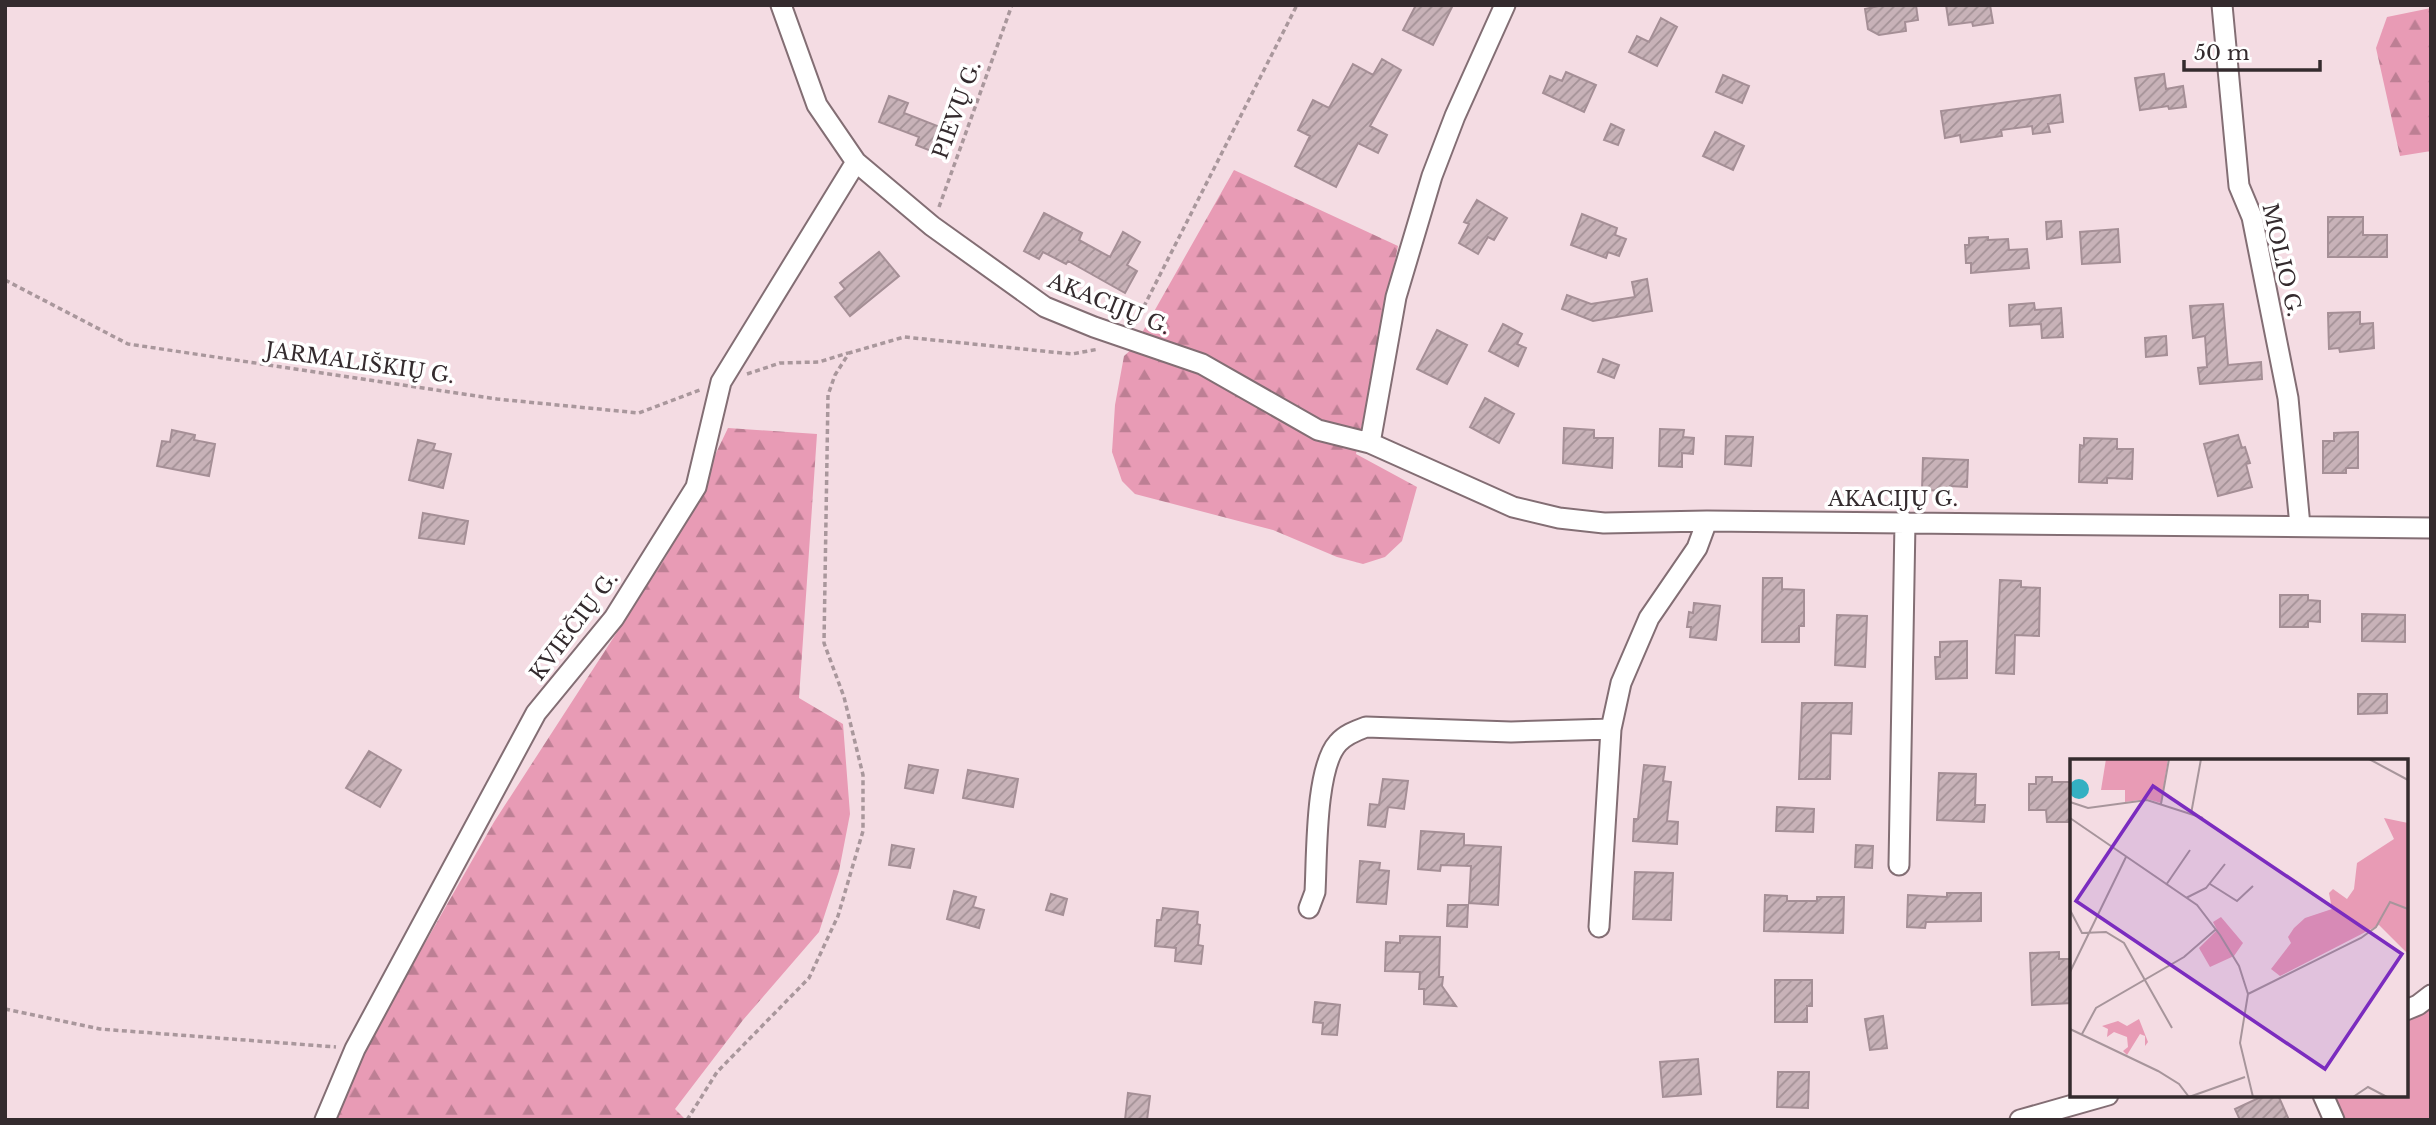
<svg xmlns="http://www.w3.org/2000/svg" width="2436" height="1125" viewBox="0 0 2436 1125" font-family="'Libre Baskerville',serif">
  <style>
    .green { fill: #e89bb5 }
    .forest { fill: url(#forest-firs) }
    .building { fill: url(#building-hatch); stroke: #a58f96; stroke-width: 2 }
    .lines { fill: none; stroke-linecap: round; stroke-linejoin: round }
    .minor-casing { stroke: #836e74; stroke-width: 23 }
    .path { stroke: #a9979c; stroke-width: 3.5; stroke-dasharray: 5 3.5; stroke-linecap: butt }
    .minor { stroke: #fff; stroke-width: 19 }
    .labels { text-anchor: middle; stroke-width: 7; stroke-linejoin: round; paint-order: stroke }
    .street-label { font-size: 21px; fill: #342b2e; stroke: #fff }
    .inset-road { fill: none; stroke: #a7959b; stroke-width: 2 }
    .view { fill: #7b2cbf; fill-opacity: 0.15; stroke: #7b2cbf; stroke-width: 3.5 }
    .inset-edge { fill: none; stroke: #342b2e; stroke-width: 3.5 }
  </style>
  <defs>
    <pattern id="forest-firs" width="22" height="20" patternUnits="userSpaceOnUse" patternTransform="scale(1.75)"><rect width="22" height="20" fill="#e89bb5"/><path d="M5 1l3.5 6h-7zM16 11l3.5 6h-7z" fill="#bd7f94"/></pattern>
    <pattern id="building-hatch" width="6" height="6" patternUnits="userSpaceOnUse" patternTransform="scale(1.75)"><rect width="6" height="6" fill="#c8b2b8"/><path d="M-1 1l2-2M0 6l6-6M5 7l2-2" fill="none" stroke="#a39196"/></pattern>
  </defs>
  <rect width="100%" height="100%" fill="#f4dce3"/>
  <!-- green -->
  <path class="green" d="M2431,1004V1120H2342L2330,1095H2406V1018Z"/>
  <!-- forest -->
  <path class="forest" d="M2431,8V151L2400,156L2376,48L2387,17Z
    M1234,170L1398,246L1356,454L1417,487L1402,541L1385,557L1363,564L1337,557L1273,530L1135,494L1122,481L1112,452L1115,405L1124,356L1134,347Z
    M728,428L817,434L799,698L843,724L850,814L839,871L819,932L743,1020L675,1109L686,1120H334L376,1029L494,822L667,555Z"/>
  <!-- building -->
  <path class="building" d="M1416,5H1453L1433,45L1403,30Z
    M1883,5H1916L1918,20L1905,22L1906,31L1879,35L1868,29L1865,9Z
    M1946,5H1990L1993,23L1973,26L1972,22L1949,25Z
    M1661,18L1677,27L1657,66L1629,52L1637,36L1649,42Z
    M1382,59L1401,70L1370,126L1387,135L1378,153L1358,143L1336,187L1295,166L1310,136L1298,130L1313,100L1329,108L1353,64L1373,75Z
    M1566,72L1596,85L1584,112L1543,93L1550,76L1562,81Z
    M2164,74L2166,89L2183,86L2186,107L2169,109L2168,106L2140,110L2135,78Z
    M1723,75L1749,86L1742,103L1716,92Z
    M2060,95L2063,122L2048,124L2050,132L2033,134L2032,126L2001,130L2002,136L1961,142L1960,135L1945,138L1941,111Z
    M889,96L908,103L904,113L940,127L931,151L916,145L919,137L879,122Z
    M1611,124L1624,130L1618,145L1604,140Z
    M1715,132L1744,146L1733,170L1703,156Z
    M1477,200L1507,218L1494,240L1488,237L1478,254L1459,243L1469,224L1464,222Z
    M1044,213L1082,233L1079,240L1110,257L1123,232L1140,242L1127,265L1137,271L1125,293L1068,261L1066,264L1043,252L1039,259L1024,251Z
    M1582,214L1617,228L1615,235L1626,239L1619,256L1608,252L1606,258L1571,245Z
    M2328,217H2363V235H2387V257H2328Z
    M2061,221L2062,237L2047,239L2046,222Z
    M2118,229L2120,262L2082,264L2080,232Z
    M1988,237V240L2008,239L2009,250L2027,249L2029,268L1971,273V263H1966L1965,245H1969V238Z
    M879,252L899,276L850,316L835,297L845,289L840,283Z
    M1647,279L1652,311L1593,321L1562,309L1567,295L1591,304L1635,297L1632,282Z
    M2034,303L2035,310L2061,308L2063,337L2042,338L2041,324L2010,326L2009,305Z
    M2223,304L2228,365L2261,362L2262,379L2200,384L2198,368L2207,367L2205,336L2193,338L2190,306Z
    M2360,312V324L2373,323L2374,348L2340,352L2339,348L2329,349L2328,313Z
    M1503,324L1522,334L1517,344L1526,348L1518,366L1489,351Z
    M1437,330L1467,345L1447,384L1417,369Z
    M2166,336L2167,355L2146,357L2145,338Z
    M1603,359L1619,365L1614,378L1598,372Z
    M1485,398L1514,414L1499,443L1470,427Z
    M1564,428L1594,430V438H1613L1612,468L1563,463Z
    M1660,429L1684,430L1683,437L1694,438L1693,454L1682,453V467L1659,466Z
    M172,430L195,435L194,440L215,444L209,476L157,466L162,441L170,442Z
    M2358,432V468H2346V473H2323V441H2334V433Z
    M2238,435L2242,448L2245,447L2250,463L2246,464L2252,487L2218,496L2204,444Z
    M1726,436L1753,437L1751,466L1725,464Z
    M2084,438L2117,439V449H2133L2132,479L2107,478V483L2079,482L2080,445L2084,446Z
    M418,440L435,444L433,450L451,454L443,488L409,480Z
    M1923,458L1968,460L1967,487L1950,486V491L1922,490Z
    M423,513L468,521L464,544L419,538Z
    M1763,578H1782V589L1804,590V626H1799V642H1762Z
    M2000,580L2021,581V587L2040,588L2039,636L2015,635L2014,674L1996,673Z
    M2280,595H2308V600L2320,601V622L2308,621V627H2280Z
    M1694,603L1720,606L1716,640L1690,637L1691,627H1687L1689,612L1693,613Z
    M2362,614L2405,615V642L2362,641Z
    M1837,615L1867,616L1865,667L1835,665Z
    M1967,641V678L1936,679L1935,657H1940V642Z
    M2358,694H2387V713L2358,714Z
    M1802,703H1852L1851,734L1831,733L1830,779H1799Z
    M369,751L401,770L380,807L346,788Z
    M909,765L938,770L933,793L905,788Z
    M1644,765L1665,767L1663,781L1671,782L1667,821L1678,822L1677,844L1633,841L1634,819H1638Z
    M968,770L1018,779L1013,807L963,798Z
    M1939,773L1976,774L1975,805H1985L1984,822L1937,820Z
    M2036,777H2052V782H2072V822H2047L2046,810H2029V784H2036Z
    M1383,779L1408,781L1404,809L1388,807L1385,827L1368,825L1370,804L1379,805Z
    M1777,807L1814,809L1813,832L1776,831Z
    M1421,831L1464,834V845L1501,847L1498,905L1469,903L1471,866L1441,865L1440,871L1418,869Z
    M892,845L914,849L910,868L889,865Z
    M1856,845L1873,846L1872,868L1855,867Z
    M1360,861L1380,863L1379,870L1389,871L1386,904L1357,902Z
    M1635,872L1673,873L1671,920L1633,919Z
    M954,891L976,897L973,907L984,910L979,928L947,919Z
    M1947,893H1981V921L1926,922L1925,928L1907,927L1908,895L1947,897Z
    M1051,894L1067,899L1063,915L1046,910Z
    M1765,895L1787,896V901H1817V897H1844L1843,933L1764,931Z
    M1448,905H1468L1467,927L1447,926Z
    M1163,908L1198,912L1197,924L1200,925L1198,945L1203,946L1201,964L1175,961L1176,948L1155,946L1157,920H1161Z
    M1400,936L1440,937L1439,977H1443L1442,986L1456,1006L1424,1004V989H1419L1420,972L1385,971L1386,942L1400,943Z
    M2059,952V959H2072V1003L2032,1005L2030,953Z
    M1775,980H1812V1006H1807V1022H1775Z
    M1315,1002L1340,1005L1337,1035L1322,1034L1323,1023L1313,1022Z
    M1883,1016L1887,1048L1870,1050L1865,1019Z
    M1698,1059L1701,1094L1663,1097L1660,1062Z
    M1778,1072H1809L1808,1108L1777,1107Z
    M1128,1093L1150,1096L1147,1120H1125Z
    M2265,1095H2278L2289,1120H2240L2235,1109Z"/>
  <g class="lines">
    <defs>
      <path id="minor" d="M781,5L817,105L856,162L932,226L1045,307L1094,327L1202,364L1318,430L1370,443L1513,507L1559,518L1604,523L1707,521L2431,528
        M2222,5L2239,186L2252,217L2288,398L2300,526
        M1370,443L1396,297L1432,176L1455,116L1505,5
        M1899,865L1905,522
        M1309,908L1315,892C1317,857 1315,768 1338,743C1345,735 1355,731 1366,727L1511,732L1611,729
        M1599,927L1611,729L1621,683L1649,618L1697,548L1707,521
        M2406,1010L2418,1005L2431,995
        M2323,1095L2334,1120
        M325,1120L355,1049L536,713L614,618L696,487L721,382L856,162
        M2020,1120L2108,1095"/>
    </defs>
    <!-- minor casing -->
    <use href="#minor" class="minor-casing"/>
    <!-- path -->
    <path class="path" d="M939,207L1012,5
      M5,280L128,344L497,399L639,413L700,390
      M1136,322L1297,5
      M747,374L780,363L819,362L848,353
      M5,1009L100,1029L336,1047
      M687,1120L717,1072L809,978L838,916L863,831V775L844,697L824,643L828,395L835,375L849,353L904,337L1072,354L1099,349"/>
    <!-- minor -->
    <use href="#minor" class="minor"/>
  </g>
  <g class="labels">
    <!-- street labels -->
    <g class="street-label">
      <text transform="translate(957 110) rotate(-70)" y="7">PIEVŲ G.</text>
      <text transform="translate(2282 260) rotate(77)" y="7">MOLIO G.</text>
      <text transform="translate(1109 304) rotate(22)" y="7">AKACIJŲ G.</text>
      <text transform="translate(360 363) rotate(8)" y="7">JARMALIŠKIŲ G.</text>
      <text x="1893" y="506">AKACIJŲ G.</text>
      <text transform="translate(574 626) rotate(-53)" y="7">KVIEČIŲ G.</text>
    </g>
  </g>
  <!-- overview -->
  <g transform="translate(2070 759)">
    <rect width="338" height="338" fill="#f4dce3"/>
    <path d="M36,0H98L91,44L77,40L55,43V31H31Z" fill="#e89bb5"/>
    <path d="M314,59L338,64V195L309,166L210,217L201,210L221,184L218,178L224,169L235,159L262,150L259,134L263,130L277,140L284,130L287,104L324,80ZM151,158L173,184L164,197L140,208L129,189L147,171L143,163ZM69,260L78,283L75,287V277L70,275L57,296L53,292L58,288L57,278L44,273L37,278L38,270L32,267L48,262L57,267Z" fill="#e89bb5"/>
    <path d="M-1 30a10 10 0 1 1 20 0a10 10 0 1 1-20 0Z" fill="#33b0c2"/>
    <path class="inset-road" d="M299,0L338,21M0,43L18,49L77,41L133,59M91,45L99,0M121,55L131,0M0,59L127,146L150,176L169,207L178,235L170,284L183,338M140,125L167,142L183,127M96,126L120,91M116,139L136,129L155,105M0,151L12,174L36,173L54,184L102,269M0,213L56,98M178,235L291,179L306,168L320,143L338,150M0,270L88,312L109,325L119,338M12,275L26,249L114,198L145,171M119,338L175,318M283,338L298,328L317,338"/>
    <path class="view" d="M83,27L332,195L255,310L6,142Z"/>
    <rect width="338" height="338" class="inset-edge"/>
  </g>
  <!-- border -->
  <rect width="2436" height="1125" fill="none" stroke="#342b2e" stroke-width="14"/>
  <!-- scale -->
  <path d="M2184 60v10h136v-10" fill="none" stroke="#342b2e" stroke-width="3.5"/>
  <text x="2194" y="60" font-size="21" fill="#342b2e" stroke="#ffffff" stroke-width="5" paint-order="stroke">50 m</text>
</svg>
